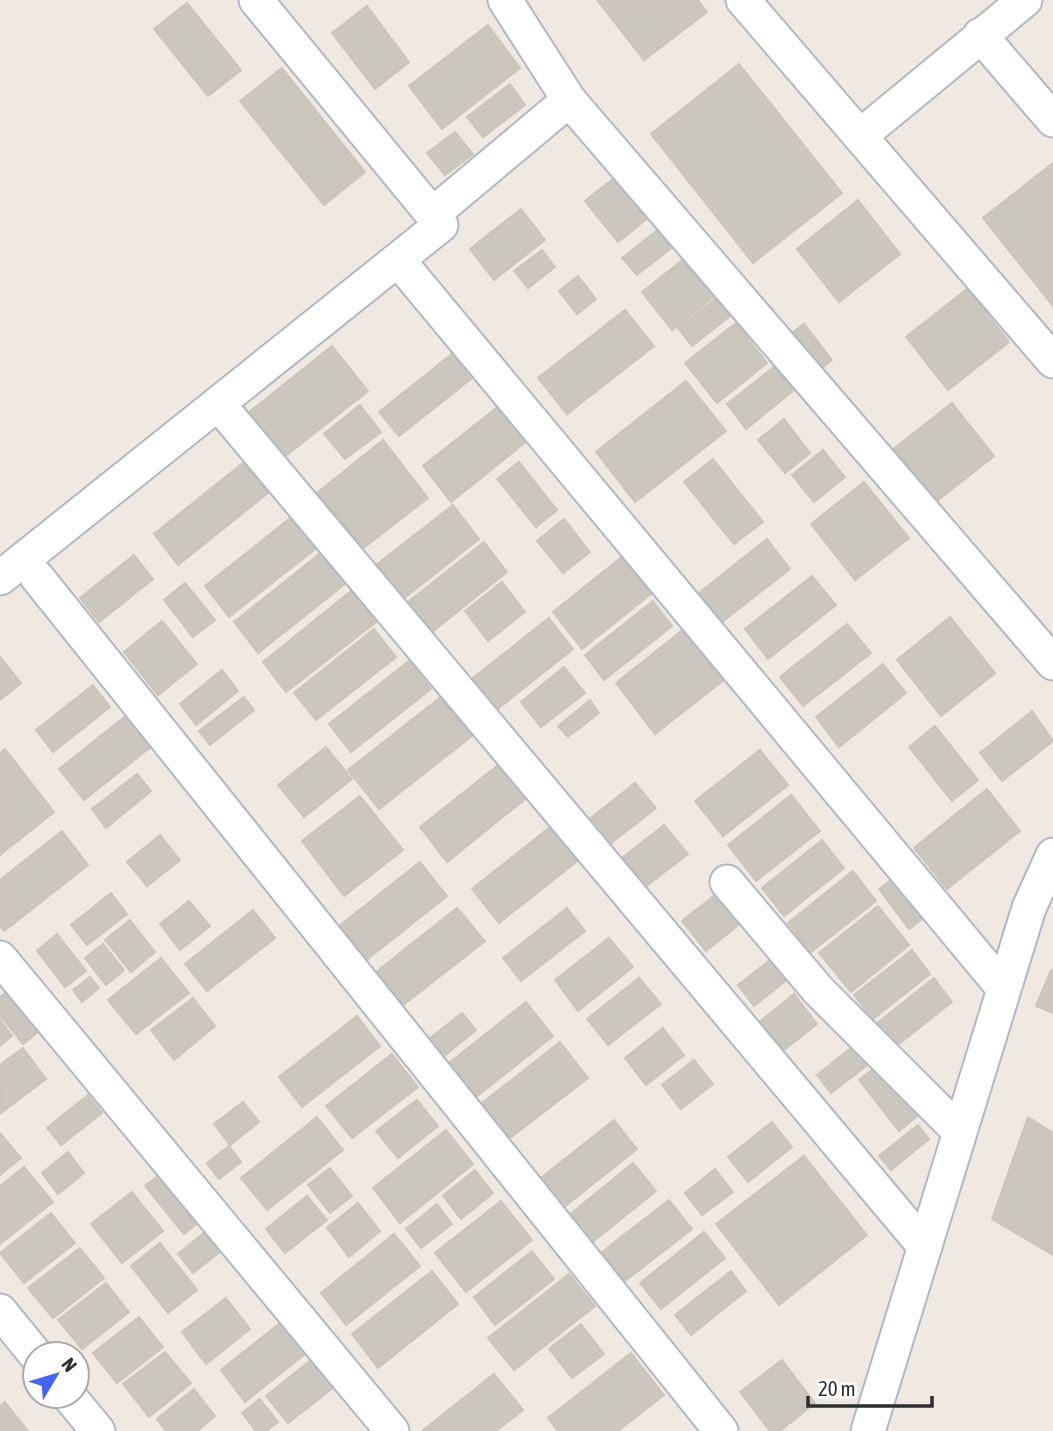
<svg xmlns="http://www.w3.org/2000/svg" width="1053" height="1431" viewBox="0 0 1053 1431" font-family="'Asap Condensed',sans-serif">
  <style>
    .building { fill: #cbc7bf; stroke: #cbc5ba; stroke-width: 2 }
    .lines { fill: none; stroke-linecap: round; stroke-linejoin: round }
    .minor-casing { stroke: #b4b7c1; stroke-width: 37 }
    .minor { stroke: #fff; stroke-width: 33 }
  </style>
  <rect width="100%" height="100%" fill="#efe9e1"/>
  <!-- building -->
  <path class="building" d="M698,0L707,12L644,60L598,1Z
    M187,3L241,70L208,96L154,29Z
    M367,6L409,62L375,89L332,33Z
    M488,25L520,68L442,129L409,86Z
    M739,64L842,193L753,263L651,134Z
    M282,68L365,172L324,205L240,101Z
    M510,84L525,105L483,137L467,117Z
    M455,132L473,154L445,175L427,153Z
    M1053,163V306L983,218Z
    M632,164L664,205L618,242L585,201Z
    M858,200L900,254L839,302L797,249Z
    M521,209L545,240L494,280L470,249Z
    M660,228L674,246L637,275L622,258Z
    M542,250L555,267L528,288L514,271Z
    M688,256L718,293L672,330L642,292Z
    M578,276L596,299L577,314L559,291Z
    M967,289L1009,342L948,390L906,337Z
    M715,299L730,316L692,346L678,328Z
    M625,310L654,346L567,414L538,378Z
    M736,323L767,363L717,403L685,363Z
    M804,324L832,360L812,376L783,340Z
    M332,346L368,391L283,458L248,413Z
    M452,354L471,379L399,436L379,412Z
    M775,366L794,390L746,429L727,404Z
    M686,381L726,431L635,502L596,452Z
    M504,402L532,437L451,502L423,466Z
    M952,403L994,456L933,504L891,451Z
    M360,405L381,432L345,459L324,434Z
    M784,419L810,453L785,473L758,440Z
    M383,440L428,498L357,553L312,497Z
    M823,450L845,477L814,502L792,475Z
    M713,459L763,522L734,544L684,482Z
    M519,462L557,510L536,527L497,479Z
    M243,463L268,493L178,565L154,534Z
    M864,482L909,538L855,580L811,524Z
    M453,505L479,539L394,606L367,572Z
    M294,515L319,546L229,617L205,586Z
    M564,519L590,552L563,573L537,541Z
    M767,539L790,569L722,622L699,593Z
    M484,542L507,572L422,640L398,610Z
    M322,552L346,583L258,653L234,622Z
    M134,555L153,579L99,622L80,598Z
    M623,556L652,593L582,649L553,612Z
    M812,576L836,605L768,659L745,629Z
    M502,582L525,612L488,641L465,611Z
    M185,583L215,620L193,637L164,600Z
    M351,591L376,622L286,692L263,662Z
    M653,601L672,626L604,680L585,655Z
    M950,617L995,673L941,716L897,660Z
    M549,618L573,649L494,712L469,681Z
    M162,621L197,664L158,695L124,652Z
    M694,621L734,672L655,734L616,683Z
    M847,624L871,653L803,706L780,677Z
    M374,629L396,657L316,720L294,693Z
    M0,657L21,683L0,700Z
    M409,661L431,689L351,752L329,724Z
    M883,664L906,693L839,747L816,717Z
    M564,667L585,693L541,727L521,702Z
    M222,670L238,691L196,725L180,704Z
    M93,685L110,707L53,752L36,730Z
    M446,693L477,732L379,809L348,770Z
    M244,697L254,710L210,745L199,731Z
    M590,700L599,713L568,737L558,726Z
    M132,711L157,742L84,800L59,769Z
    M1032,711L1053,741L1002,781L980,753Z
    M935,726L978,780L952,801L909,747Z
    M326,747L352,779L304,817L278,785Z
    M5,749L54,812L0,855V753Z
    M760,750L788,785L723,836L695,801Z
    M502,762L529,796L447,862L420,827Z
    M137,774L151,791L106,828L92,809Z
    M635,783L656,808L611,843L591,818Z
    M987,789L1020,831L947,889L914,848Z
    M791,795L820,831L756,881L728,845Z
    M360,796L403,850L344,896L302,841Z
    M554,824L581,858L499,923L472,889Z
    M664,825L688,854L645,887L622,858Z
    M62,831L88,865L4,931L0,926V880Z
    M160,835L180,860L147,886L127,862Z
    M822,840L844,868L784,916L762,888Z
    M420,862L447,896L365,961L338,927Z
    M853,871L876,901L811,952L788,923Z
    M901,873L932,911L909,929L879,889Z
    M724,888L748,917L706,951L682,921Z
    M111,893L127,914L87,945L71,925Z
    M189,901L210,926L180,950L160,924Z
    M878,906L909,945L851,992L819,953Z
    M457,908L485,941L402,1006L376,972Z
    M567,908L585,931L521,981L503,958Z
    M253,910L275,938L207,991L185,964Z
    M130,920L155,952L131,972L105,940Z
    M57,934L86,971L65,987L37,951Z
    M609,938L633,967L578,1011L555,980Z
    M103,944L124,970L106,985L85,958Z
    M788,946L804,966L754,1006L738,985Z
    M912,950L930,974L873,1019L854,995Z
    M161,958L189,993L136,1034L108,1000Z
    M1051,970L1053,971V1013L1036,1006Z
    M90,977L99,988L82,1002L73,990Z
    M639,978L661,1004L608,1045L587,1019Z
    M934,978L952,1002L895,1047L876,1024Z
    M13,987L45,1026L23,1044L0,1015V997Z
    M794,994L817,1024L775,1057L752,1028Z
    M193,998L215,1026L174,1060L151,1030Z
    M526,1002L553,1036L471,1101L444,1067Z
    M462,1013L476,1030L443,1057L429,1039Z
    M357,1016L380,1046L302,1107L279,1077Z
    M0,1019L12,1036L0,1046Z
    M663,1028L684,1055L646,1085L625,1058Z
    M560,1042L588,1078L510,1138L482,1103Z
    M857,1043L871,1062L831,1093L817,1075Z
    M23,1048L46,1079L1,1113L0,1065Z
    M392,1054L418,1087L352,1138L326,1106Z
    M889,1057L929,1106L899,1131L859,1080Z
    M694,1060L713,1084L681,1109L662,1085Z
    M88,1095L102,1113L61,1145L47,1128Z
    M417,1100L438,1126L398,1158L376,1131Z
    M243,1102L259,1122L230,1145L214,1124Z
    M317,1117L343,1150L267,1210L241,1178Z
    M1028,1117L1053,1133V1255L992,1219Z
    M614,1120L637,1149L559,1211L536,1182Z
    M772,1122L792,1147L748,1182L728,1157Z
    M918,1125L929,1139L891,1170L879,1156Z
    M446,1130L473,1164L400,1223L373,1188Z
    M0,1133L21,1158L0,1175Z
    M229,1146L241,1162L219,1179L207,1163Z
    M68,1152L84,1173L58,1194L42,1173Z
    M804,1156L867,1235L779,1305L716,1224Z
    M633,1163L656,1191L590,1244L568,1216Z
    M24,1167L53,1202L0,1244V1186Z
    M330,1168L352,1196L330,1213L308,1185Z
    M167,1169L205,1217L184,1234L145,1186Z
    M715,1169L733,1192L702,1215L685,1193Z
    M475,1170L493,1193L461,1219L443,1196Z
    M132,1192L163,1231L122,1263L91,1224Z
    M307,1196L327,1220L285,1253L266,1229Z
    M669,1200L692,1229L625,1281L602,1252Z
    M501,1201L532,1240L466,1292L435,1253Z
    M358,1203L380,1231L349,1257L327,1228Z
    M437,1204L452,1224L421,1248L406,1229Z
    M51,1213L75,1243L24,1283L0,1253Z
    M215,1224L231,1243L193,1273L178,1254Z
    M704,1232L725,1258L661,1309L640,1283Z
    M394,1234L420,1266L346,1325L321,1293Z
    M160,1243L197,1290L168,1313L131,1266Z
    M80,1248L104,1278L53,1318L28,1288Z
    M532,1251L554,1279L495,1325L474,1297Z
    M432,1271L458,1304L378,1368L352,1334Z
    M731,1271L746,1291L691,1335L675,1315Z
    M569,1274L595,1306L514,1370L488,1338Z
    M106,1283L129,1312L82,1349L58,1320Z
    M226,1298L250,1329L206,1364L182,1332Z
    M139,1317L163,1347L117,1383L93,1353Z
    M285,1319L310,1350L245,1402L221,1370Z
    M581,1324L604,1354L572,1378L549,1349Z
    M165,1352L191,1383L149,1417L123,1384Z
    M631,1353L664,1395L618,1431H558L548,1418Z
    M311,1360L333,1388L288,1423L266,1396Z
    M782,1360L815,1403L780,1431H770L740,1392Z
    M494,1374L523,1410L496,1431H422Z
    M194,1389L215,1416L197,1431H166L157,1419Z
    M260,1399L278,1422L266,1431H256L242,1413Z
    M5,1402L28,1431H0V1406Z"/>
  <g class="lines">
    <defs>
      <path id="minor" d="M505,0L569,100L1053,663
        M743,0L1053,361
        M980,35L1053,120
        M860,136L1025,0
        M433,214L569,100
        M398,260L1004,989
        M230,418L925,1247
        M37,577L721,1431
        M0,578L441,225L256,0
        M727,882L818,990L960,1132
        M0,958L392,1431
        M0,1311L35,1354
        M69,1396L98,1431
        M868,1431L1029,908L1053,855"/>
    </defs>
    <!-- minor casing -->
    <use href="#minor" class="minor-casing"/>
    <!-- minor -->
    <use href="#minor" class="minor"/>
  </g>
  <!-- north arrow -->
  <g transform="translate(56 1375) rotate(52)"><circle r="33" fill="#ffffff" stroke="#ababab" stroke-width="2"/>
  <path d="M0-5L12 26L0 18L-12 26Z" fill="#4264fb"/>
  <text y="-10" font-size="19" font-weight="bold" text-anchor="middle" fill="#2e2e2e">N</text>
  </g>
  <!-- scale -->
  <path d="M808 1396v10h124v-10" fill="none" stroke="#2e2e2e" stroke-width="3.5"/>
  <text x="818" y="1396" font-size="21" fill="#2e2e2e" stroke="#ffffff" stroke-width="5" paint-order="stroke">20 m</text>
</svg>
